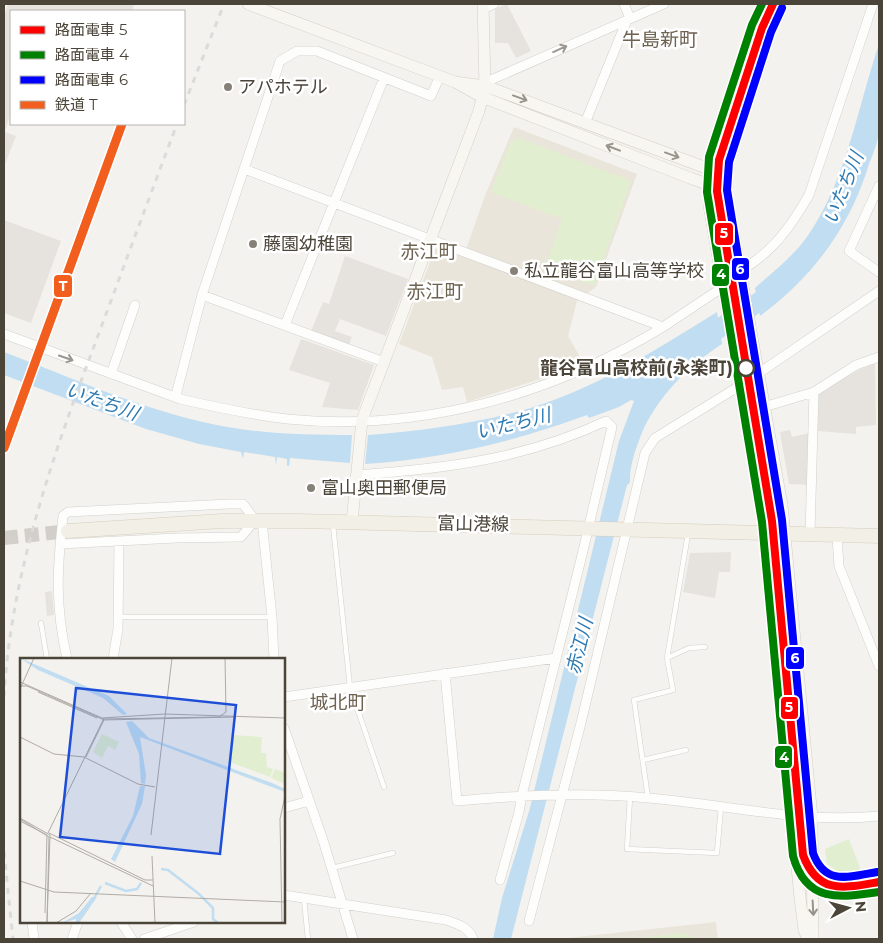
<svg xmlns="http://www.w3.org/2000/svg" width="883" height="943" viewBox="0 0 883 943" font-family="Montserrat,'Noto Sans JP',sans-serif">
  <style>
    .education { fill: #eae5da }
    .green { fill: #e1eecf }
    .parking { fill: #e6e3df }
    .water { fill: #c0ddf1 }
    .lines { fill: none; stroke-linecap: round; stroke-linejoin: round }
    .river { stroke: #c0ddf1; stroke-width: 19 }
    .primary-tunnel { stroke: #d2cfca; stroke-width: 14; stroke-dasharray: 14 7; stroke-linecap: butt }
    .lane-casing { stroke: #d2d0cb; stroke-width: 5.5 }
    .street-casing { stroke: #d2d0cb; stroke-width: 10 }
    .secondary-casing { stroke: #d3cfc5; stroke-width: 12 }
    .primary-casing { stroke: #d6cebb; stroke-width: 15 }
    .lane { stroke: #fdfdfc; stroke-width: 4.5 }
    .street { stroke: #fdfdfc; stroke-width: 9 }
    .secondary { stroke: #f7f6f1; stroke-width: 11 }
    .primary { stroke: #f2efe6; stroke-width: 14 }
    .rail { stroke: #dbdbda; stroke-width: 3; stroke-dasharray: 6 6; stroke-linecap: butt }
    .rail-1-casing { stroke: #fff; stroke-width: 12 }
    .rail-1 { stroke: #f25e1d; stroke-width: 9 }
    .tram-1-casing { stroke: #fff; stroke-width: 11 }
    .tram-2-casing { stroke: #fff; stroke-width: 11 }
    .tram-3-casing { stroke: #fff; stroke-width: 11 }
    .tram-1 { stroke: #f00; stroke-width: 8 }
    .tram-2 { stroke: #008000; stroke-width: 8 }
    .tram-3 { stroke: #00f; stroke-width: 8 }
    .oneway { stroke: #9b9791 }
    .oneway2 { stroke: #98948c }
    .poi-dot { fill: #868178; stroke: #fff; stroke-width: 2 }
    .stop-dot { fill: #fff; stroke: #4b4439; stroke-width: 2.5 }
    .labels { text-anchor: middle; stroke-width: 5; stroke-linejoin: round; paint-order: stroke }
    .poi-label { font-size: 18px; fill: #4b4439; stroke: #fff; text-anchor: start }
    .stop-label { font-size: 18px; font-weight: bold; fill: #4b4439; stroke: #fff; text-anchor: end }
    .street-label { font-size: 18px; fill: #4b4439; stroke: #fff }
    .neighbourhood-label { font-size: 19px; fill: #6e6250; stroke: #fff }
    .water-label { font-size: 19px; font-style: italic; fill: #2e7ab2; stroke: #fff }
    .inset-river { fill: none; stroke: #c0ddf1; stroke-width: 2.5 }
    .inset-road { fill: none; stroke: #b0aca6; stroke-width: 1 }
    .view { fill: #1d4ed8; fill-opacity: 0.15; stroke: #1d4ed8; stroke-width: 2.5 }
    .inset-edge { fill: none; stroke: #4b4439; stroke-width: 2.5 }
    .line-badge { stroke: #fff; stroke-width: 2 }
    .badge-label { font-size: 14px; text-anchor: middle; font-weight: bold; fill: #fff }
  </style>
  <rect width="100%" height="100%" fill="#f4f2ee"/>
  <!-- education -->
  <path class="education" d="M514,127L637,174L596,287L577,301L568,336L583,362L550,376L467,402L463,387L442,390L432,357L399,344L435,249L441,247L464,255L486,193Z
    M716,922L718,939H554H559Z"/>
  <!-- green -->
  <path class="green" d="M519,138L631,181L594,286L545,266L562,219L491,192L511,141Z
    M849,839L862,873L839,872L827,864L825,849Z
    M687,933L694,939H627Z"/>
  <!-- parking -->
  <path class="parking" d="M8,4H134L132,11H11V112L5,132L16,136L4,167V16Z
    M507,4L531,51L516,58L508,43H495V9Z
    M4,220L61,241L31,323L4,313Z
    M345,256L408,279L386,336L340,319L335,331L352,337L349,345L311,331L323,302L329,304Z
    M301,339L374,365L358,410L322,407L330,383L289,370Z
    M875,363L876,425L856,427V434L817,431V394L857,371Z
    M790,430L792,437L810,433L809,485L789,484L780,432Z
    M731,552L730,572H719L715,598L683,592L690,553Z
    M52,591L54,615L47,616L45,592Z"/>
  <!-- water -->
  <path class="water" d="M879,44C879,72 882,103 879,131C878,142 873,154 869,164C850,227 813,277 760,316L755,288C774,271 795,255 809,234C847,178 858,106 879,44Z
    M717,312L722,344C689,365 656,398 641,435C636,448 631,462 630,476C630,481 631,483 627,485L511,939H493L502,898L530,808L619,441L634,401L631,400L619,407L589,418L587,415C510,443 446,458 365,464L368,435C424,431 480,423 534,407C600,386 659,348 717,312Z
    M4,352C72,378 141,409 212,424C258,434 306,435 352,435L350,463L290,458L289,466H287V459L277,457L276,465L275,457L244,452L243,459L241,452L199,444L146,429L4,375Z"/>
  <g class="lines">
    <!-- river -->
    <path class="river" d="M699,342L760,301L778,286"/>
    <!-- primary-tunnel -->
    <path class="primary-tunnel" d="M4,538L68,531"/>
    <defs>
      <path id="lane" d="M333,525L350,687L384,787
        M119,617H272
        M41,623L47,659
        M667,658L689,648L705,647
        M643,760L686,750
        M630,797L627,849L717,853L721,807
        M648,798L634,700L673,690L667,658L688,534
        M332,868L393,853
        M304,899L308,939"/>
      <path id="street" d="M624,4L630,18
        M483,9L494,4
        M440,76L431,96L317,51H297L280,61L202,295L176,395L180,399C215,407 251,415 287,419C420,432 550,396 663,327
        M485,86L493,79L664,4
        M585,123L627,20
        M244,169L663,327L723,287
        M879,186L849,251L879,272
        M741,271C774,250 790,228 809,195L873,4
        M202,295L384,362
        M285,325L384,78
        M4,334L180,399
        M759,373L879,291
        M111,374L135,305
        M747,412L814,392L856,365L879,357
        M356,475C444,469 525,459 606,421L612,427L583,551L522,795L519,812L500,880
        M262,521L272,617L274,659
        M810,534L814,392
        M837,536L839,566L879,666
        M60,544L176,538L241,537L255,520L243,504H229L68,512L63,516C57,570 55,605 67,659
        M113,659L118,629L119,541
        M445,673L457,801C520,795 585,792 648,798C724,804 802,824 879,816
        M284,697L556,658
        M284,728L323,840L353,939
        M284,808L309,801
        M284,895L446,920C457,924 469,927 473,939
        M529,921L581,723L645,453L655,438L741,385
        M32,922L34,939
        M121,922L132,939
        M72,939L78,922
        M144,939L194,922"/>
      <path id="secondary" d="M248,4L455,82L485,86L504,93L712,170L718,174
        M765,4L712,170L709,205L733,344L751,435L765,533L800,898L804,930L808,939
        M779,4L725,162L724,180L782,505L812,817L813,939
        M455,82L482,97L690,178L704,183H715
        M352,522L362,420L479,111L485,86L483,4"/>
      <path id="primary" d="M68,531L222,521H300L879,536"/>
    </defs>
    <!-- lane casing -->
    <use href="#lane" class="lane-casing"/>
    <!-- street casing -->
    <use href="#street" class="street-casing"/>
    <!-- secondary casing -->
    <use href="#secondary" class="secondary-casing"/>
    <!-- primary casing -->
    <use href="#primary" class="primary-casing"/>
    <!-- lane -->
    <use href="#lane" class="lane"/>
    <!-- street -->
    <use href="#street" class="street"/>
    <!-- secondary -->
    <use href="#secondary" class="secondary"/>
    <!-- primary -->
    <use href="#primary" class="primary"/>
    <!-- rail -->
    <path class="rail" d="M184,105L224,4
      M4,697C11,571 55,450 99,333C125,263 151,193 177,124
      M4,852L13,939"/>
    <defs>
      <path id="rail-1" d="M4,448L122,124"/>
    </defs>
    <!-- rail-1 casing -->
    <use href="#rail-1" class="rail-1-casing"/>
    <!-- rail-1 -->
    <use href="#rail-1" class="rail-1"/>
    <defs>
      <path id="tram-1" d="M773,4L762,28L719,160L717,191L772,521L803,855C818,895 843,888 879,882"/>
      <path id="tram-2" d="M762,4L752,25L709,157L707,192L762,522L793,856C806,903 839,898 879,892"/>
      <path id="tram-3" d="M782,8L771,32L729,162L727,190L782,520L813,853C825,886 849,877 877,872"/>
    </defs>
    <!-- tram-1 casing -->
    <use href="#tram-1" class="tram-1-casing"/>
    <!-- tram-2 casing -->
    <use href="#tram-2" class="tram-2-casing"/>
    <!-- tram-3 casing -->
    <use href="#tram-3" class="tram-3-casing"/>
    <!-- tram-1 -->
    <use href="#tram-1" class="tram-1"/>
    <!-- tram-2 -->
    <use href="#tram-2" class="tram-2"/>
    <!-- tram-3 -->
    <use href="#tram-3" class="tram-3"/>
  </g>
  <!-- one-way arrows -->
  <defs><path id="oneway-shaft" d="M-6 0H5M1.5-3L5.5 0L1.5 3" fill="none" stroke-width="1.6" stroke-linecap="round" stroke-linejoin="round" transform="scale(1.25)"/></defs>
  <g class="oneway">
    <use href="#oneway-shaft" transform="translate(560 49) rotate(-24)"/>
    <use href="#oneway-shaft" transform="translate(66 358) rotate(19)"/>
  </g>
  <g class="oneway2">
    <use href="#oneway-shaft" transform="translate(520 98) rotate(20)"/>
    <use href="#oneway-shaft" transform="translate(613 148) rotate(-159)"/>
    <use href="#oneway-shaft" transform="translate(672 155) rotate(20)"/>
    <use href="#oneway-shaft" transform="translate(813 908) rotate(87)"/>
  </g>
  <!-- markers -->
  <g class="poi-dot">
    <circle cx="228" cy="87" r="5"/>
    <circle cx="253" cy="244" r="5"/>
    <circle cx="514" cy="271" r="5"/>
    <circle cx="311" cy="488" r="5"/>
  </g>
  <circle class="stop-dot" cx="746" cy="368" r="8"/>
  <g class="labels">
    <!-- poi labels -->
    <g class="poi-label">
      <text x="238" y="93">アパホテル</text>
      <text x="263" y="250">藤園幼稚園</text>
      <text x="524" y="277">私立龍谷富山高等学校</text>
      <text x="321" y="494">富山奥田郵便局</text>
    </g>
    <!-- stop labels -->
    <g class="stop-label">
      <text x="733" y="374">龍谷富山高校前(永楽町)</text>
    </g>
    <!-- street labels -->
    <g class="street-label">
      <text transform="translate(473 524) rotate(1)" y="6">富山港線</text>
    </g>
    <!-- neighbourhood labels -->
    <g class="neighbourhood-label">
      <text x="660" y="46">牛島新町</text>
      <text x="429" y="258">赤江町</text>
      <text x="435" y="298">赤江町</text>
      <text x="338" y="709">城北町</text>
    </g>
    <!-- water labels -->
    <g class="water-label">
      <text transform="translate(843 188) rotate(-68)" y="7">いたち川</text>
      <text transform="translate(102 401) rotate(20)" y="7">いたち川</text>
      <text transform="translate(513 423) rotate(-14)" y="7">いたち川</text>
      <text transform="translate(579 646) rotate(-76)" y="7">赤江川</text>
    </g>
  </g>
  <!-- overview -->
  <g transform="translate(20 658)">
    <rect width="265" height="265" fill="#f4f2ee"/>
    <path d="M82,76L99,84L95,92L88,88L82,100L73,94ZM213,77L242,79L241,95H246L247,109L253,111L250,119L210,104ZM255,111L265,115V126L251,120Z" fill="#e1eecf"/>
    <path d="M0,0L89,38L107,56L103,57L83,40L18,12ZM112,63L129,80L252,125L265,131V134L120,79L126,117L125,126L121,125L119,96L106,64ZM120,128H125L122,146L95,204L91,201L113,158ZM72,239H77L59,265H56V261L42,265L59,255Z" fill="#c0ddf1"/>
    <path class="inset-river" d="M141,211L148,212L179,236L193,250V261L198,265M85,225L106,233L117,231L121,225M73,242L81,228"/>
    <path class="inset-road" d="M0,24L82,60L145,56L265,60M0,28H7L82,61L199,59L206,54L205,0M0,31L14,0M18,34L77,60M82,62L214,59M0,79L34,96L64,99L118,126L135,129M66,99L84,62M0,160L30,177L27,265M0,161L29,179L27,265M0,163L27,177L25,255M28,175L84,60M29,175L125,222H133M131,177L152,0M30,179L133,228M132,198L135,265M0,223L34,234L265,244M36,265L56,253L71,235M262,265L260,161L265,138"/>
    <path class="view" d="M56,30L216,47L200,196L40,179Z"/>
    <rect width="265" height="265" class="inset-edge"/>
  </g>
  <g class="line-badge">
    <rect x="714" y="222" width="20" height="24" rx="5" fill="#f00"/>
    <rect x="731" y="257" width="19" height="24" rx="5" fill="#00f"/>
    <rect x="711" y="263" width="19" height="24" rx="5" fill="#008000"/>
    <rect x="53" y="274" width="20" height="24" rx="5" fill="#f25e1d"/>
    <rect x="785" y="646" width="20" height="24" rx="5" fill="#00f"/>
    <rect x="780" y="696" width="19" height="24" rx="5" fill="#f00"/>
    <rect x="774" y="745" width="19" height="24" rx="5" fill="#008000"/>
  </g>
  <g class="badge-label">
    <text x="724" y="238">5</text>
    <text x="740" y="274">6</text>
    <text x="721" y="279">4</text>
    <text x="63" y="291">T</text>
    <text x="795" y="663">6</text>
    <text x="789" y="712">5</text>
    <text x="784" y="762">4</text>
  </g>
  <!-- border -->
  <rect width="883" height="943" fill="none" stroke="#4b4439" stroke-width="10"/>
  <!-- legend -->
  <rect x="10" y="10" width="175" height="115" fill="#ffffff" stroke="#b7b4b0"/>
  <rect x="20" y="26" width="25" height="8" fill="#ff0000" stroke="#b7b4b0"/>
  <text x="55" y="35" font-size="15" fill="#4b4439">路面電車 5</text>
  <rect x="20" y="51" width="25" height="8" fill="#008000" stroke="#b7b4b0"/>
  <text x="55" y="60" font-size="15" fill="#4b4439">路面電車 4</text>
  <rect x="20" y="76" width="25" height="8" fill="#0000ff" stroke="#b7b4b0"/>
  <text x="55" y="85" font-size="15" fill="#4b4439">路面電車 6</text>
  <rect x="20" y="101" width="25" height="8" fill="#f25e1d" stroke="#b7b4b0"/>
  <text x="55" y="110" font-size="15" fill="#4b4439">鉄道 T</text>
  <!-- north arrow -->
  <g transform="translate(848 908) rotate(84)" stroke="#ffffff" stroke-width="4" paint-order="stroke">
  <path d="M0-4L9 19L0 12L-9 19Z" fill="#4b4439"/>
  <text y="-8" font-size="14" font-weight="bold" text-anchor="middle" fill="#4b4439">N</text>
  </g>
</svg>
